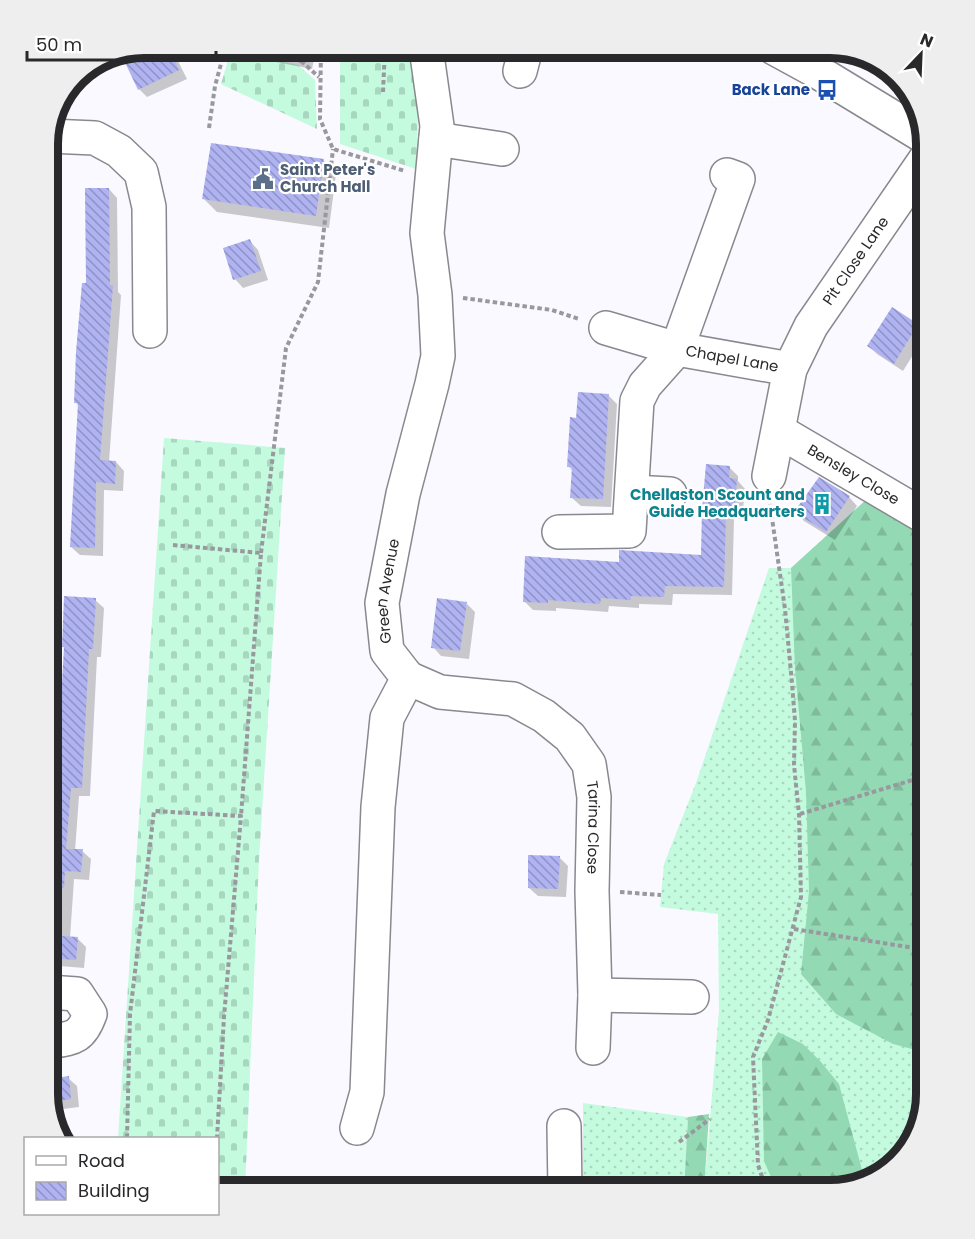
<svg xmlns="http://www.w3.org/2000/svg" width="975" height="1239" viewBox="0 0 975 1239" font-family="Poppins,sans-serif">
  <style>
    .grass { fill: url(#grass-dots) }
    .forest { fill: url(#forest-firs) }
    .cemetery { fill: url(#cemetery-stones) }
    .shadow { fill: #0003 }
    .building { fill: url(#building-back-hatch) }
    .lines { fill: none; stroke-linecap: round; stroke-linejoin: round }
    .minor-casing { stroke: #88898e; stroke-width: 36 }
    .path { stroke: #98989d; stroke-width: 4; stroke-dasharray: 4.5 3; stroke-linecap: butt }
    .minor { stroke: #fff; stroke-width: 33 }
    .labels { text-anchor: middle; stroke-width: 4.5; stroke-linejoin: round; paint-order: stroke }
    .transit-label { font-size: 15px; font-weight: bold; fill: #164399; stroke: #fff; text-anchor: end }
    .service-label { font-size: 15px; font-weight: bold; fill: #4e5e75; stroke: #fff; text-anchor: start }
    .street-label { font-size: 15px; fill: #29292b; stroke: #fff }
    .culture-label { font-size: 15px; font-weight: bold; fill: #0d838f; stroke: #fff; text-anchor: end }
    .rim { fill: none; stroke: #29292b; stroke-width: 8 }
  </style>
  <defs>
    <pattern id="grass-dots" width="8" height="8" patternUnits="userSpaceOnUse" patternTransform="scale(1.5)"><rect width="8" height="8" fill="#c4fbde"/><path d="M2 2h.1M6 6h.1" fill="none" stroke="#a8d7bf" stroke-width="1.8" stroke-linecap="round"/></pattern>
    <pattern id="forest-firs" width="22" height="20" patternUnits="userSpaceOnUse" patternTransform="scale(1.5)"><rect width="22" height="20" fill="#93d9b4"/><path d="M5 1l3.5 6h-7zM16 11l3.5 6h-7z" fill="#7fba9b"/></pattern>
    <pattern id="cemetery-stones" width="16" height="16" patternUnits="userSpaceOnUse" patternTransform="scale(1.5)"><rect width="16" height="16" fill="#c4fbde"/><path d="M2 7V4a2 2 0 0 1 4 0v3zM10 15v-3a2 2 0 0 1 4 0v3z" fill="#a8d7bf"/></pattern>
    <pattern id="building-back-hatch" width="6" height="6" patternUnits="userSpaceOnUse" patternTransform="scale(1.5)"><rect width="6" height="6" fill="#b0b3f1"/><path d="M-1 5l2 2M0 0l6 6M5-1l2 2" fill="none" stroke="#8f92c3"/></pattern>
  </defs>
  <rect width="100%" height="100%" fill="#f9f9ff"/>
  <!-- grass -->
  <path class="grass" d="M867,499L927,534V1095L914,1143L884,1175L831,1191H704L719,1011L718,914L660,907L664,864L696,783L769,568H791Z
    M583,1103L688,1117L684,1191H583Z"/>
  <!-- forest -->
  <path class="forest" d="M867,499L927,534V1053L893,1044L836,1014L801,974L809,891L806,792L795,668L791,568Z
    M778,1032L803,1044L821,1062L839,1084L865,1181L831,1191H777L764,1161L762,1059Z
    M709,1114L704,1191H684L688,1117Z"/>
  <!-- cemetery -->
  <path class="cemetery" d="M340,48H409L418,115L416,169L340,144Z
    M231,50L298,65L315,80L317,129L221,84Z
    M164,438L285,448L259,859L245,1191H218V1138H118Z"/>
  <!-- shadow -->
  <path class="shadow" d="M144,48H168L176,57L187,79L147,97L139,89L123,56Z
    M241,48H331L330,52L316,49L312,69L250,57Z
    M324,161L336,174L329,228L217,212L204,199Z
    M109,189L117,198L118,292L121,295L109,462H116L124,471L123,491L104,490L103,556L80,555L71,547L79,406L75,402L88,285Z
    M250,241L258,250L268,280L243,288L235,279L225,249Z
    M892,309L917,325L926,334L903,371L877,354L869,346Z
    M608,395L617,404L611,507L581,506L572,498L573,471L568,466L577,420Z
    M729,467L738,476V481L745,489L742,519H734L732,595L673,594L672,605L639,604V608L609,606L608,612L556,608V611L533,610L525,602L620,563L703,556Z
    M849,497L857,506L835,540L804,521L796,512Z
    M95,600L104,608L101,657H97L90,796H79L75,851H82L91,859L89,880L74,879L70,938H77L86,947L84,968L48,965V819L60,738L66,649L63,647Z
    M467,604L475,612L469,659L441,656L433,647Z
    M560,858L568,866L566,897L538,896L529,888Z
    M68,1078L77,1086L79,1107L63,1109L66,1138H61L48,1095V1080Z"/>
  <!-- building -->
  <path class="building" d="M144,48H169L179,70L138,90L122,56Z
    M211,143L324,159L316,216L202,199Z
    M85,188H109L110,285H113L100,460L116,461L115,484L96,482L95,548L70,547L78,403H74L76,352L82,283H86Z
    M250,239L261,271L233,280L223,248Z
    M892,307L918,324L894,364L867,346Z
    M578,392L609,394L603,499L570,498L572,467H567L570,417L576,418Z
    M706,464L730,466L729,478L737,479L734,512L726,511L724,587L665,586L664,597L631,596V600L601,598L600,604L548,600V603L523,602L525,556L619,562V550L701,555L702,509Z
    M819,477L850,496L826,532L794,512Z
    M64,596L96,598L93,649H89L82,788H71L66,849H83L81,872L65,871L64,888H48V817L54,736H59L64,647H62Z
    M437,598L467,602L460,651L431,648Z
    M528,855L560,856L558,889L528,888Z
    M48,935L78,937L76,960L48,958Z
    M69,1076L71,1099L50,1102L48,1079Z"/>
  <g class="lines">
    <defs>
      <g id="minor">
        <path d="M774,48L818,72L925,137"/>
        <path d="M520,71L526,48"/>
        <path d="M49,136L95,138L119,151L141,172L149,207L150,331"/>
        <path d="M436,139L502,149"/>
        <path id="s1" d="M606,328L677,349L790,369"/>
        <path id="s2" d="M778,434L789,437L927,518"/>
        <path id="s3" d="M769,476L790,369L811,326L927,157"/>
        <path d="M632,492L670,494"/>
        <path d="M559,532L629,531L637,401L645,385L677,349L738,179L727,175"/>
        <path id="s4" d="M408,678L440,692L513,699L544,716L570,737L589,764L594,797L592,891L595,995L593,1048"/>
        <path d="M595,995L692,997"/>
        <path d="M48,1042C73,1038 81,1039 90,1014L77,994L48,992"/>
        <path d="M564,1126L565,1191"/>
        <path id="s5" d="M357,1128L367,1092L378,807L387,718L408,678L387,651L382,603L403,494L432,384L438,356L435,295L427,233L437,126L426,48"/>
      </g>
    </defs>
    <!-- minor casing -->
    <use href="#minor" class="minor-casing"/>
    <!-- path -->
    <path class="path" d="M240,48L301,61L311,58L321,49
      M321,48L320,119L333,149L405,171
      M301,61L319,77
      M383,92L385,48
      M209,128L215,86L225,49L228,48
      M463,298L552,310L579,319
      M173,545L261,553L241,816
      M261,553L286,348L318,282L333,149
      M800,814L916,779L927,773
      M620,892L661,895
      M794,929L927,950
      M127,1138L130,1014L154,811L241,816L224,1017L217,1138
      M679,1142L710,1119
      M767,1191L758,1165L753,1057L768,1020L801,897L799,814L794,765L795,721L792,683L785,609L770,504"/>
    <!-- minor -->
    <use href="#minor" class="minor"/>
  </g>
  <!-- icons -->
  <defs>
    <symbol id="bus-bare" viewBox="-9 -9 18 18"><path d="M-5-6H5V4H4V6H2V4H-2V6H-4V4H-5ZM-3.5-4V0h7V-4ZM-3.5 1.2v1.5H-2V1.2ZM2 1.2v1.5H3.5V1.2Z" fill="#1a4fb4" stroke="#fff" stroke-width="2.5" paint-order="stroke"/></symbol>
    <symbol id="civic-bare" viewBox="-9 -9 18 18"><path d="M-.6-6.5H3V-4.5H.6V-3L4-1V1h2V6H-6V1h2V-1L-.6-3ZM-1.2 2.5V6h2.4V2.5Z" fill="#5c6f8a" stroke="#fff" stroke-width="2.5" paint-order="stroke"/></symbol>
    <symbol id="building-bare" viewBox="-9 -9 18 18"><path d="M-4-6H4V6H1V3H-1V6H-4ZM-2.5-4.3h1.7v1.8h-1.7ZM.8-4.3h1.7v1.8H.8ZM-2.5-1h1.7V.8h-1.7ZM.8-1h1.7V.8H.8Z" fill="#0f9aa8" stroke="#fff" stroke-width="2.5" paint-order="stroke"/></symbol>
  </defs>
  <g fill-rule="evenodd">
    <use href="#bus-bare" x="812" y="75" width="30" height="30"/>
    <use href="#civic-bare" x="248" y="164" width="30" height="30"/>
    <use href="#building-bare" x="807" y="489" width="30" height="30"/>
  </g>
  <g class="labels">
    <!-- transit labels -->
    <g class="transit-label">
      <text x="810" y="95">Back Lane</text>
    </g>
    <!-- service labels -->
    <g class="service-label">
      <text x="280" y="175">Saint Peter's<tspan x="280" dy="17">Church Hall</tspan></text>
    </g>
    <!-- street labels -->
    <g class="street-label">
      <text dy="5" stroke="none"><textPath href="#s3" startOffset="236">Pit Close Lane</textPath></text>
      <text dy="5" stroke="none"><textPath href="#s1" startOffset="130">Chapel Lane</textPath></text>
      <text dy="5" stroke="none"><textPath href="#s2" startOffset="86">Bensley Close</textPath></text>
      <text dy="5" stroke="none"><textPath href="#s5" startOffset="552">Green Avenue</textPath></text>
      <text dy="5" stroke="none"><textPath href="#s4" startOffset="274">Tarina Close</textPath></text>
    </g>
    <!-- culture labels -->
    <g class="culture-label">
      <text x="805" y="500">Chellaston Scount and<tspan x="805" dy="17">Guide Headquarters</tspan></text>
    </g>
  </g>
  <!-- crop -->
  <path d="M0 0H975V1239H0ZM144 58H830A86 86 0 0 1 916 144V1094A86 86 0 0 1 830 1180H144A86 86 0 0 1 58 1094V144A86 86 0 0 1 144 58Z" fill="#eee" fill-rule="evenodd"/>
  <path class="rim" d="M144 58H830A86 86 0 0 1 916 144V1094A86 86 0 0 1 830 1180H144A86 86 0 0 1 58 1094V144A86 86 0 0 1 144 58Z"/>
  <!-- legend -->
  <rect x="24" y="1137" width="195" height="78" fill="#ffffff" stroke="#a9a9aa" stroke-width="1.5"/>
  <rect x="36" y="1156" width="30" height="9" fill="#ffffff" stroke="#a9a9aa" stroke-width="1.5"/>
  <text x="78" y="1167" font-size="18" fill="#29292b">Road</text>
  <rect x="36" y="1182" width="30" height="18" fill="url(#building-back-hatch)" stroke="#a9a9aa" stroke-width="1.5"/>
  <text x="78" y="1197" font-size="18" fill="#29292b">Building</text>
  <!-- north arrow -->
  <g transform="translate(921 54) rotate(23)" stroke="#ffffff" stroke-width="4.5" paint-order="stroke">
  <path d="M0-4.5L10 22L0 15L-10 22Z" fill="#29292b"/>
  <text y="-9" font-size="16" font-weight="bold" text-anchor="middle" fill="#29292b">N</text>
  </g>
  <!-- scale -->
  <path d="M27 51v9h189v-9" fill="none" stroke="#29292b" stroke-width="3"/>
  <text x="36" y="51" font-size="18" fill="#29292b" stroke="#ffffff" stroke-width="4.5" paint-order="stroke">50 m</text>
</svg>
